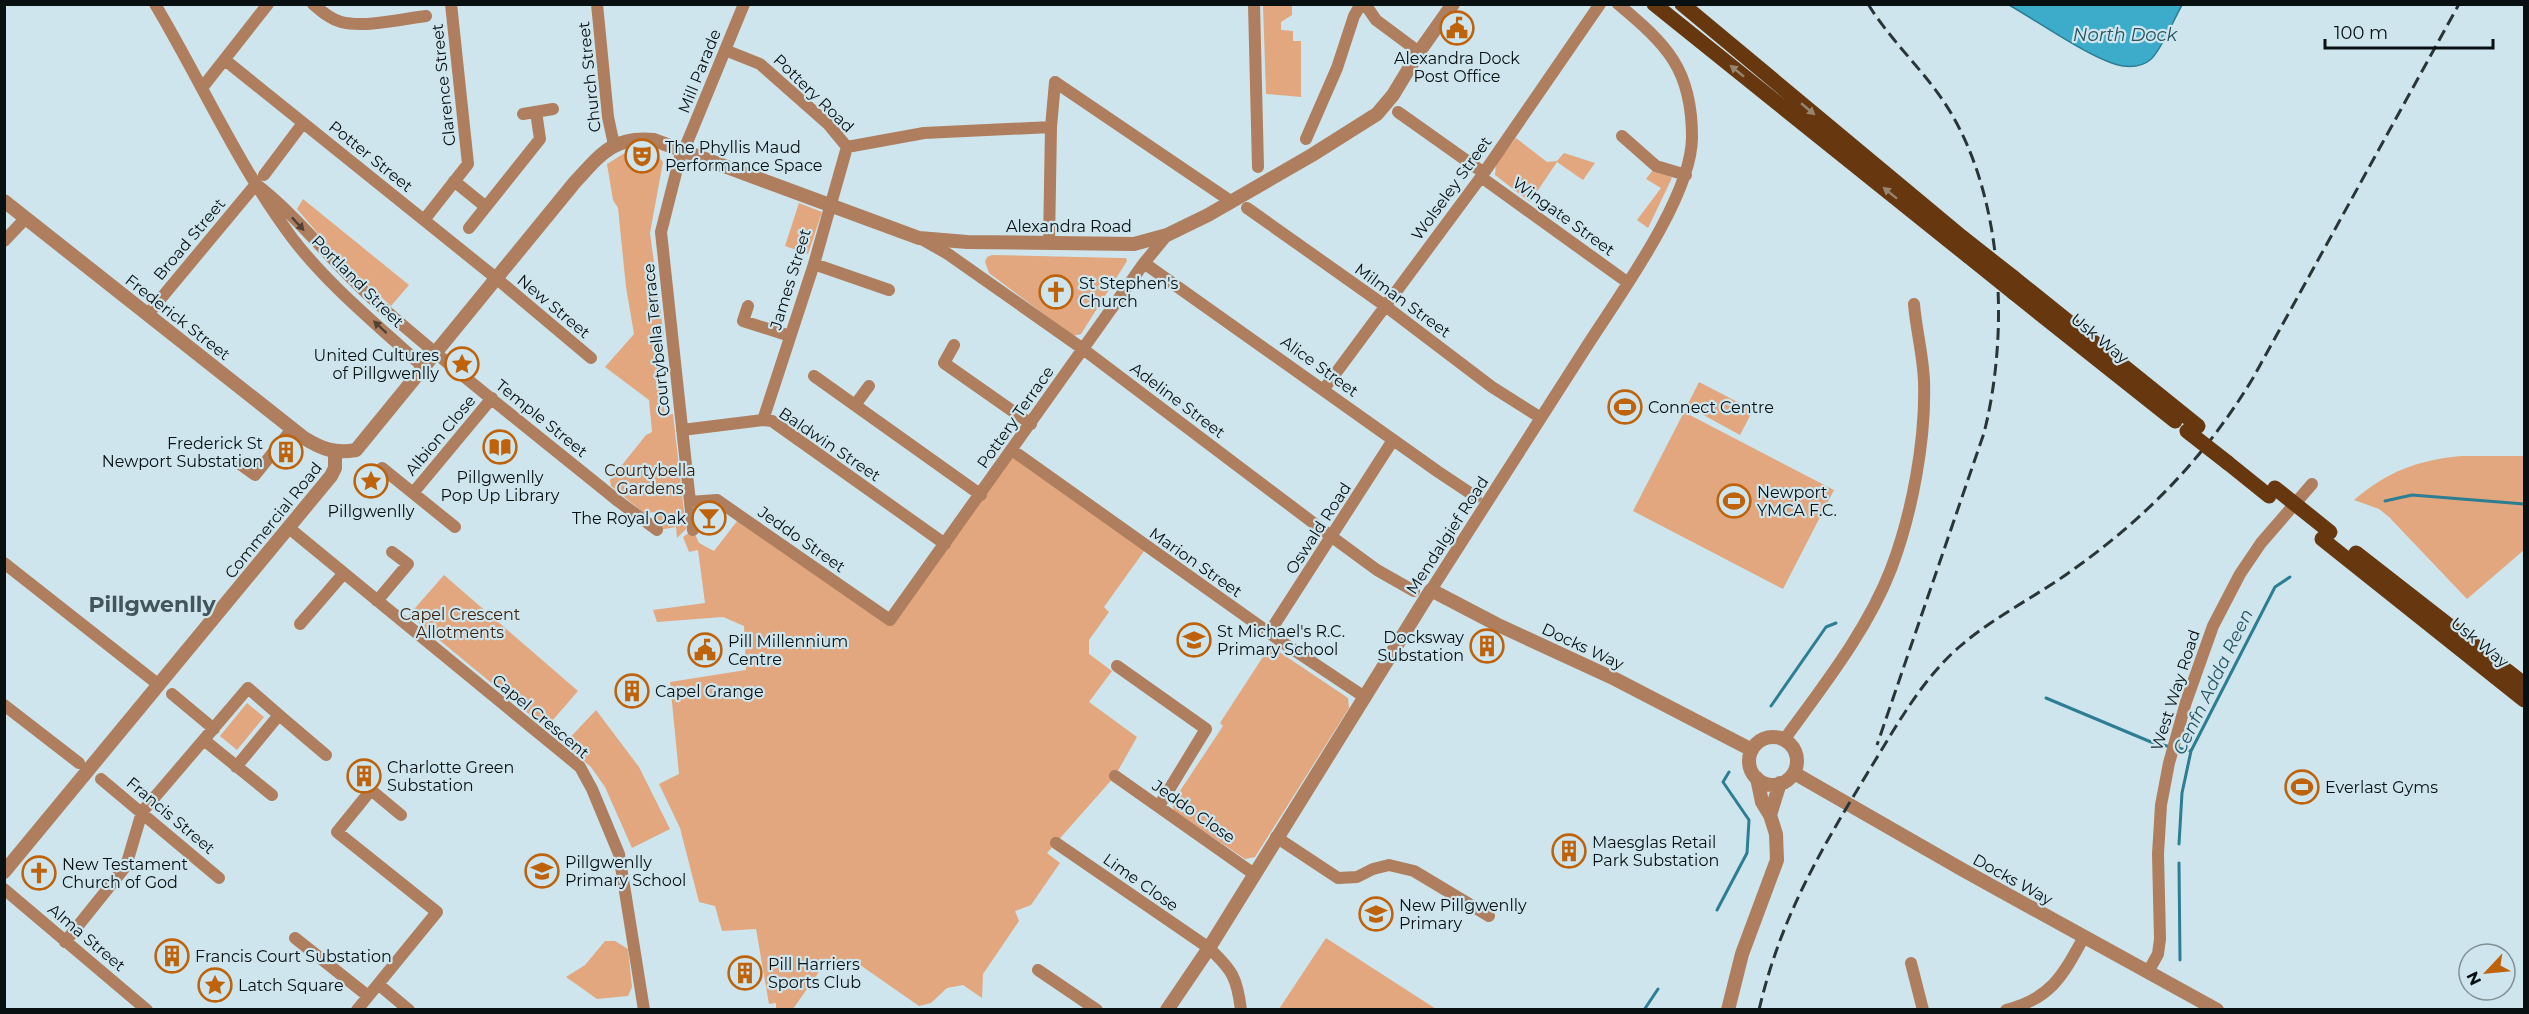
<svg xmlns="http://www.w3.org/2000/svg" width="2529" height="1014" viewBox="0 0 2529 1014" font-family="Montserrat,sans-serif">
  <style>
    .green { fill: #e2a77f }
    .water { fill: #3dacca; stroke: #2d7d93; stroke-width: 1.5 }
    .lines { fill: none; stroke-linecap: round; stroke-linejoin: round }
    .stream { stroke: #2d7d93; stroke-width: 3 }
    .minor { stroke: #ae7e5e; stroke-width: 12 }
    .tertiary { stroke: #ae7e5e; stroke-width: 14 }
    .primary { stroke: #67370f; stroke-width: 15 }
    .rail { stroke: #2a3538; stroke-width: 3; stroke-dasharray: 12 6; stroke-linecap: butt }
    .primary-bridge { stroke: #67370f; stroke-width: 15 }
    .oneway { fill: #958573 }
    .oneway2 { fill: #534234 }
    .labels { text-anchor: middle; stroke-width: 4.5; stroke-linejoin: round; paint-order: stroke }
    .poi-label { font-size: 16px; fill: #081012; stroke: #cee5ed; text-anchor: start }
    .street-label { font-size: 16px; fill: #081012; stroke: #cee5ed }
    .park-label { font-size: 16px; fill: #3f220d; stroke: #cee5ed }
    .water-label { font-size: 18px; font-style: italic; fill: #275563; stroke: #cee5ed }
    .district-label { font-size: 22px; font-weight: bold; fill: #41555b; stroke: #cee5ed }
  </style>
  <rect width="100%" height="100%" fill="#cee5ed"/>
  <!-- green -->
  <path class="green" d="M1263,5H1292V15L1281,22V30L1293,31V41H1301V97L1266,94Z
    M1516,138L1547,162L1557,161L1564,153L1595,163L1583,180L1557,162L1530,202L1495,175L1496,163Z
    M628,151L657,155L663,162L650,233L664,337L655,339L665,415L673,414L686,529L677,538L676,527L659,530L656,512L644,513L611,486L610,480L646,435L652,432L649,400L605,367L634,334L626,287L618,208L613,200L607,164Z
    M1656,166L1672,178L1648,228L1637,220L1661,188L1646,179Z
    M303,199L409,285L391,306L339,258L297,209Z
    M799,203L822,212L808,254L785,246Z
    M992,255L1121,258H1126L1127,261L1081,334L1073,336L989,273L985,262L987,257Z
    M1699,382L1753,410L1740,435L1687,406Z
    M1684,412L1834,490L1783,589L1633,511Z
    M1012,450L1147,547L1104,607L1109,612L1089,640V654L1112,671L1089,702L1137,737L1115,776L1047,853L1060,863L1031,905L1015,911L1019,921L983,974L982,998L963,985L947,988L931,1003L919,1006L853,960L826,962L793,1009H776V1003L769,1004L756,929L722,931L715,906L699,902L680,828L659,784L679,774L670,682L746,670L744,626L723,617L657,622L653,610L705,603L698,550L689,552L683,537L693,530L699,543L714,551L741,516L890,620Z
    M2462,456H2524V550L2467,599L2389,517L2379,509L2354,500C2388,471 2418,460 2462,456Z
    M444,575L578,691L546,728L409,615Z
    M1272,647L1348,698L1349,708L1255,857L1245,859L1174,811L1172,803L1223,726L1220,723L1268,649Z
    M247,703L264,717L237,750L220,736Z
    M596,710L639,767L670,829L632,848L605,787L591,767L564,744Z
    M1326,938L1436,1009H1279Z
    M605,941H615L628,949L632,987L628,996L597,999L566,977L585,965Z"/>
  <!-- water -->
  <path class="water" d="M2009,5H2182C2175,17 2160,53 2150,60C2143,66 2132,67 2123,66C2095,62 2036,20 2009,5Z"/>
  <g class="lines">
    <!-- stream -->
    <path class="stream" d="M2385,501L2412,495L2524,504
      M2046,698L2151,742L2171,747
      M1771,706L1826,627L1836,623
      M2178,748L2191,751
      M2179,844L2182,793L2191,751L2275,587L2290,577
      M2179,863L2180,960
      M1717,910L1747,853L1749,820L1723,782L1729,772
      M1644,1010L1658,989"/>
    <!-- minor -->
    <path class="minor" d="M155,4C202,83 238,166 293,239C330,287 379,326 423,367
      M313,4C321,11 330,19 341,22C365,28 402,19 426,16
      M597,4L608,117L614,145
      M1254,4L1258,167
      M1365,4L1376,20L1419,52
      M725,50L760,64L828,124L847,147
      M225,60L496,278L591,358
      M202,88L268,4
      M1398,112L1484,173
      M523,114L553,109
      M1622,136L1656,166L1686,175
      M1306,139L1337,68L1354,16L1361,4
      M847,147L924,133L1051,127
      M682,149L661,232L693,530
      M684,150L744,4
      M264,175L303,123
      M1481,177L1627,282
      M454,181L486,207
      M256,184C300,218 334,265 376,302C454,371 537,435 618,501L657,530
      M1247,208L1384,305L1492,387L1541,418
      M424,220L468,164L451,4
      M469,228L540,139L536,112
      M920,238L948,254L1083,349L1332,537L1377,570L1414,591
      M4,241L25,219
      M1049,243L1051,127L1055,82L1232,202
      M1144,263L1437,471L1476,497
      M814,264L889,290
      M748,306L743,321L790,336
      M148,314L256,184
      M954,345L944,363L1031,424
      M814,376L981,495
      M1324,389L1481,177L1600,4
      M855,405L869,386
      M763,420L814,264L847,147
      M682,430L763,420L772,421L945,544
      M1012,450L1282,642L1363,696
      M237,462L255,475L292,429
      M382,468L455,527
      M413,493L492,398
      M690,502L717,500L890,620L1144,263L1167,235
      M289,528L580,767L592,789L619,854L644,1010
      M4,563L159,685
      M1431,590C1482,510 1534,430 1585,349C1618,297 1692,197 1692,137C1692,69 1667,45 1618,4
      M377,601L408,564L392,552
      M300,624L344,573
      M1269,633L1393,440
      M1117,666L1206,729L1159,806
      M172,694L214,729
      M4,705L79,763
      M279,715L326,755
      M204,740L272,795
      M1784,740C1823,686 1867,631 1891,569C1912,514 1926,440 1924,381C1923,355 1916,329 1914,304
      M1115,776L1254,874
      M101,779L219,878
      M1276,837L1338,878L1357,877L1373,869L1389,865L1414,871L1489,916
      M1056,843L1209,948C1232,970 1237,977 1241,1010
      M4,889L147,1010
      M295,938L368,996
      M65,942L126,866L142,812L248,688L279,715L236,767
      M1911,963L1923,1010
      M1038,970L1097,1010
      M2148,972L2158,954L2160,939L2158,854L2161,805L2169,763L2186,702L2213,626L2240,574L2261,543L2312,484
      M378,984L409,1010
      M357,1010L437,912L337,832L371,790L401,815
      M2006,1010C2051,999 2063,975 2084,937"/>
    <!-- tertiary -->
    <path class="tertiary" d="M4,201L304,438C322,449 335,454 356,450L575,182C601,154 613,136 654,140L919,238L967,242L1134,244L1167,235L1208,215L1312,155L1377,114L1393,95L1419,52L1453,4
      M1749 761a24 24 0 1 1 48 0a24 24 0 1 1-48 0Z
      M1794,773L1963,870L2217,1010
      M1770,815L1780,783
      M4,872L331,476L335,468V453
      M1167,1010L1209,948L1431,590L1496,624L1615,679L1752,750
      M1728,1010L1742,954L1777,860L1776,834L1770,815L1762,802L1757,778"/>
    <!-- primary -->
    <path class="primary" d="M1654,4L1968,256
      M1682,4L1963,238
      M2014,278L2198,426
      M2014,293L2175,421
      M2228,463L2269,496
      M2322,539L2524,700
      M2356,553L2524,684"/>
    <!-- rail -->
    <path class="rail" d="M1868,4C1892,43 1928,74 1951,113C2004,203 2009,334 1984,433L1877,745
      M1759,1010C1781,915 1823,846 1873,764C1898,723 1922,680 1958,648C1991,619 2031,599 2067,574C2144,520 2204,459 2253,378L2459,4"/>
    <!-- primary-bridge -->
    <path class="primary-bridge" d="M1963,238L2014,278
      M1968,256L2014,293
      M2187,431L2228,463
      M2275,488L2330,532"/>
  </g>
  <!-- one-way arrows -->
  <defs><path id="oneway-solid" d="M-6-.8H1V-3.2L6.5 0L1 3.2V.8H-6Z" transform="scale(1.5)"/></defs>
  <g class="oneway">
    <use href="#oneway-solid" transform="translate(1737 71) rotate(-141)"/>
    <use href="#oneway-solid" transform="translate(1808 109) rotate(40)"/>
    <use href="#oneway-solid" transform="translate(1890 193) rotate(-141)"/>
  </g>
  <g class="oneway2">
    <use href="#oneway-solid" transform="translate(298 224) rotate(47)"/>
    <use href="#oneway-solid" transform="translate(380 327) rotate(-137)"/>
  </g>
  <!-- icons -->
  <defs>
    <symbol id="civic-ring" viewBox="-11 -11 22 22"><circle r="9.5" fill="#cee5ed" stroke="#be630b" stroke-width="1.5"/><path d="M-.6-6.5H3V-4.5H.6V-3L4-1V1h2V6H-6V1h2V-1L-.6-3ZM-1.2 2.5V6h2.4V2.5Z" fill="#be630b"/></symbol>
    <symbol id="theatre-ring" viewBox="-11 -11 22 22"><circle r="9.5" fill="#cee5ed" stroke="#be630b" stroke-width="1.5"/><path d="M-5-5.5Q0-4 5-5.5V0Q5 5 0 6Q-5 5-5 0ZM-3.3-2.5H-1v1.5H-3.3ZM1-2.5H3.3v1.5H1ZM-2.8 1Q0 5.5 2.8 1Z" fill="#be630b"/></symbol>
    <symbol id="church-ring" viewBox="-11 -11 22 22"><circle r="9.5" fill="#cee5ed" stroke="#be630b" stroke-width="1.5"/><path d="M-1.2-6h2.4v3.5h3.3v2.4h-3.3V6h-2.4V-.1h-3.3v-2.4h3.3Z" fill="#be630b"/></symbol>
    <symbol id="sight-ring" viewBox="-11 -11 22 22"><circle r="9.5" fill="#cee5ed" stroke="#be630b" stroke-width="1.5"/><path d="M0-6L1.8-2.2L6-1.7L2.9 1.2L3.7 5.4L0 3.3L-3.7 5.4L-2.9 1.2L-6-1.7L-1.8-2.2Z" fill="#be630b"/></symbol>
    <symbol id="stadium-ring" viewBox="-11 -11 22 22"><circle r="9.5" fill="#cee5ed" stroke="#be630b" stroke-width="1.5"/><path d="M0-5a6.5 5 0 1 0 0 10a6.5 5 0 1 0 0-10ZM-3.5-1.8h7v3.6h-7Z" fill="#be630b"/></symbol>
    <symbol id="library-ring" viewBox="-11 -11 22 22"><circle r="9.5" fill="#cee5ed" stroke="#be630b" stroke-width="1.5"/><path d="M-6-4Q-3-5.5-.7-3.5V5Q-3 3-6 4ZM6-4Q3-5.5 .7-3.5V5Q3 3 6 4Z" fill="#be630b"/></symbol>
    <symbol id="building-ring" viewBox="-11 -11 22 22"><circle r="9.5" fill="#cee5ed" stroke="#be630b" stroke-width="1.5"/><path d="M-4-6H4V6H1V3H-1V6H-4ZM-2.5-4.3h1.7v1.8h-1.7ZM.8-4.3h1.7v1.8H.8ZM-2.5-1h1.7V.8h-1.7ZM.8-1h1.7V.8H.8Z" fill="#be630b"/></symbol>
    <symbol id="bar-ring" viewBox="-11 -11 22 22"><circle r="9.5" fill="#cee5ed" stroke="#be630b" stroke-width="1.5"/><path d="M-6-5H6L.8 .8V4.5H3.5V6h-7V4.5H-.8V.8Z" fill="#be630b"/></symbol>
    <symbol id="school-ring" viewBox="-11 -11 22 22"><circle r="9.5" fill="#cee5ed" stroke="#be630b" stroke-width="1.5"/><path d="M0-5L7-2L0 1L-7-2ZM-4 1L0 2.5L4 1V4Q0 6-4 4Z" fill="#be630b"/></symbol>
  </defs>
  <g fill-rule="evenodd">
    <use href="#civic-ring" x="1438" y="9" width="38" height="38"/>
    <use href="#theatre-ring" x="623" y="137" width="38" height="38"/>
    <use href="#church-ring" x="1037" y="273" width="38" height="38"/>
    <use href="#sight-ring" x="443" y="345" width="38" height="38"/>
    <use href="#stadium-ring" x="1606" y="388" width="38" height="38"/>
    <use href="#library-ring" x="481" y="428" width="38" height="38"/>
    <use href="#building-ring" x="267" y="433" width="38" height="38"/>
    <use href="#sight-ring" x="352" y="462" width="38" height="38"/>
    <use href="#stadium-ring" x="1715" y="482" width="38" height="38"/>
    <use href="#bar-ring" x="690" y="499" width="38" height="38"/>
    <use href="#school-ring" x="1175" y="621" width="38" height="38"/>
    <use href="#building-ring" x="1468" y="627" width="38" height="38"/>
    <use href="#civic-ring" x="686" y="631" width="38" height="38"/>
    <use href="#building-ring" x="613" y="672" width="38" height="38"/>
    <use href="#building-ring" x="345" y="757" width="38" height="38"/>
    <use href="#stadium-ring" x="2283" y="768" width="38" height="38"/>
    <use href="#building-ring" x="1550" y="832" width="38" height="38"/>
    <use href="#school-ring" x="523" y="852" width="38" height="38"/>
    <use href="#church-ring" x="20" y="854" width="38" height="38"/>
    <use href="#school-ring" x="1357" y="895" width="38" height="38"/>
    <use href="#building-ring" x="153" y="937" width="38" height="38"/>
    <use href="#building-ring" x="726" y="954" width="38" height="38"/>
    <use href="#sight-ring" x="196" y="966" width="38" height="38"/>
  </g>
  <g class="labels">
    <!-- poi labels -->
    <g class="poi-label">
      <text x="1457" y="64" text-anchor="middle">Alexandra Dock<tspan x="1457" dy="18">Post Office</tspan></text>
      <text x="665" y="153">The Phyllis Maud<tspan x="665" dy="18">Performance Space</tspan></text>
      <text x="1079" y="289">St Stephen's<tspan x="1079" dy="18">Church</tspan></text>
      <text x="439" y="361" text-anchor="end">United Cultures<tspan x="439" dy="18">of Pillgwenlly</tspan></text>
      <text x="1648" y="413">Connect Centre</text>
      <text x="263" y="449" text-anchor="end">Frederick St<tspan x="263" dy="18">Newport Substation</tspan></text>
      <text x="500" y="483" text-anchor="middle">Pillgwenlly<tspan x="500" dy="18">Pop Up Library</tspan></text>
      <text x="1757" y="498">Newport<tspan x="1757" dy="18">YMCA F.C.</tspan></text>
      <text x="371" y="517" text-anchor="middle">Pillgwenlly</text>
      <text x="686" y="524" text-anchor="end">The Royal Oak</text>
      <text x="1217" y="637">St Michael's R.C.<tspan x="1217" dy="18">Primary School</tspan></text>
      <text x="1464" y="643" text-anchor="end">Docksway<tspan x="1464" dy="18">Substation</tspan></text>
      <text x="728" y="647">Pill Millennium<tspan x="728" dy="18">Centre</tspan></text>
      <text x="655" y="697">Capel Grange</text>
      <text x="387" y="773">Charlotte Green<tspan x="387" dy="18">Substation</tspan></text>
      <text x="2325" y="793">Everlast Gyms</text>
      <text x="1592" y="848">Maesglas Retail<tspan x="1592" dy="18">Park Substation</tspan></text>
      <text x="565" y="868">Pillgwenlly<tspan x="565" dy="18">Primary School</tspan></text>
      <text x="62" y="870">New Testament<tspan x="62" dy="18">Church of God</tspan></text>
      <text x="1399" y="911">New Pillgwenlly<tspan x="1399" dy="18">Primary</tspan></text>
      <text x="195" y="962">Francis Court Substation</text>
      <text x="768" y="970">Pill Harriers<tspan x="768" dy="18">Sports Club</tspan></text>
      <text x="238" y="991">Latch Square</text>
    </g>
    <!-- street labels -->
    <g class="street-label">
      <text transform="translate(699 71) rotate(-68)" y="6">Mill Parade</text>
      <text transform="translate(589 77) rotate(-96)" y="6">Church Street</text>
      <text transform="translate(443 85) rotate(-96)" y="6">Clarence Street</text>
      <text transform="translate(814 93) rotate(44)" y="6">Pottery Road</text>
      <text transform="translate(371 156) rotate(39)" y="6">Potter Street</text>
      <text transform="translate(1451 188) rotate(-54)" y="6">Wolseley Street</text>
      <text transform="translate(1564 216) rotate(36)" y="6">Wingate Street</text>
      <text x="1069" y="232">Alexandra Road</text>
      <text transform="translate(189 239) rotate(-50)" y="6">Broad Street</text>
      <text transform="translate(790 279) rotate(-73)" y="6">James Street</text>
      <text transform="translate(358 281) rotate(45)" y="6">Portland Street</text>
      <text transform="translate(1403 300) rotate(36)" y="6">Milman Street</text>
      <text transform="translate(554 306) rotate(40)" y="6">New Street</text>
      <text transform="translate(178 317) rotate(38)" y="6">Frederick Street</text>
      <text transform="translate(2100 338) rotate(39)" y="6">Usk Way</text>
      <text transform="translate(656 340) rotate(-96)" y="6">Courtybella Terrace</text>
      <text transform="translate(1320 366) rotate(36)" y="6">Alice Street</text>
      <text transform="translate(1178 400) rotate(37)" y="6">Adeline Street</text>
      <text transform="translate(1015 417) rotate(-55)" y="6">Pottery Terrace</text>
      <text transform="translate(542 418) rotate(39)" y="6">Temple Street</text>
      <text transform="translate(440 435) rotate(-50)" y="6">Albion Close</text>
      <text transform="translate(830 444) rotate(34)" y="6">Baldwin Street</text>
      <text transform="translate(273 520) rotate(-51)" y="6">Commercial Road</text>
      <text transform="translate(1318 528) rotate(-57)" y="6">Oswald Road</text>
      <text transform="translate(1447 535) rotate(-57)" y="6">Mendalgief Road</text>
      <text transform="translate(802 539) rotate(35)" y="6">Jeddo Street</text>
      <text transform="translate(1196 562) rotate(35)" y="6">Marion Street</text>
      <text transform="translate(2480 642) rotate(39)" y="6">Usk Way</text>
      <text transform="translate(1583 646) rotate(25)" y="6">Docks Way</text>
      <text transform="translate(2175 690) rotate(-72)" y="6">West Way Road</text>
      <text transform="translate(541 716) rotate(40)" y="6">Capel Crescent</text>
      <text transform="translate(1194 811) rotate(35)" y="6">Jeddo Close</text>
      <text transform="translate(171 815) rotate(40)" y="6">Francis Street</text>
      <text transform="translate(2013 879) rotate(29)" y="6">Docks Way</text>
      <text transform="translate(1141 882) rotate(35)" y="6">Lime Close</text>
      <text transform="translate(87 937) rotate(40)" y="6">Alma Street</text>
    </g>
    <!-- park labels -->
    <g class="park-label">
      <text x="650" y="476">Courtybella<tspan x="650" dy="18">Gardens</tspan></text>
      <text x="460" y="620">Capel Crescent<tspan x="460" dy="18">Allotments</tspan></text>
    </g>
    <!-- water labels -->
    <g class="water-label">
      <text x="2125" y="41">North Dock</text>
      <text transform="translate(2213 682) rotate(-64)" y="6">Cenfn Adda Reen</text>
    </g>
    <!-- district labels -->
    <g class="district-label">
      <text x="152" y="612">Pillgwenlly</text>
    </g>
  </g>
  <!-- border -->
  <rect width="2529" height="1014" fill="none" stroke="#081012" stroke-width="12"/>
  <!-- north arrow -->
  <g transform="translate(2487 972) rotate(244)"><circle r="28" fill="#cee5ed" stroke="#7f9095" stroke-width="1.5"/>
  <path d="M0-4.5L10 22L0 15L-10 22Z" fill="#be630b"/>
  <text y="-9" font-size="16" font-weight="bold" text-anchor="middle" fill="#081012">N</text>
  </g>
  <!-- scale -->
  <path d="M2325 39v9h168v-9" fill="none" stroke="#081012" stroke-width="3"/>
  <text x="2334" y="39" font-size="18" fill="#081012" stroke="#cee5ed" stroke-width="4.5" paint-order="stroke">100 m</text>
</svg>
